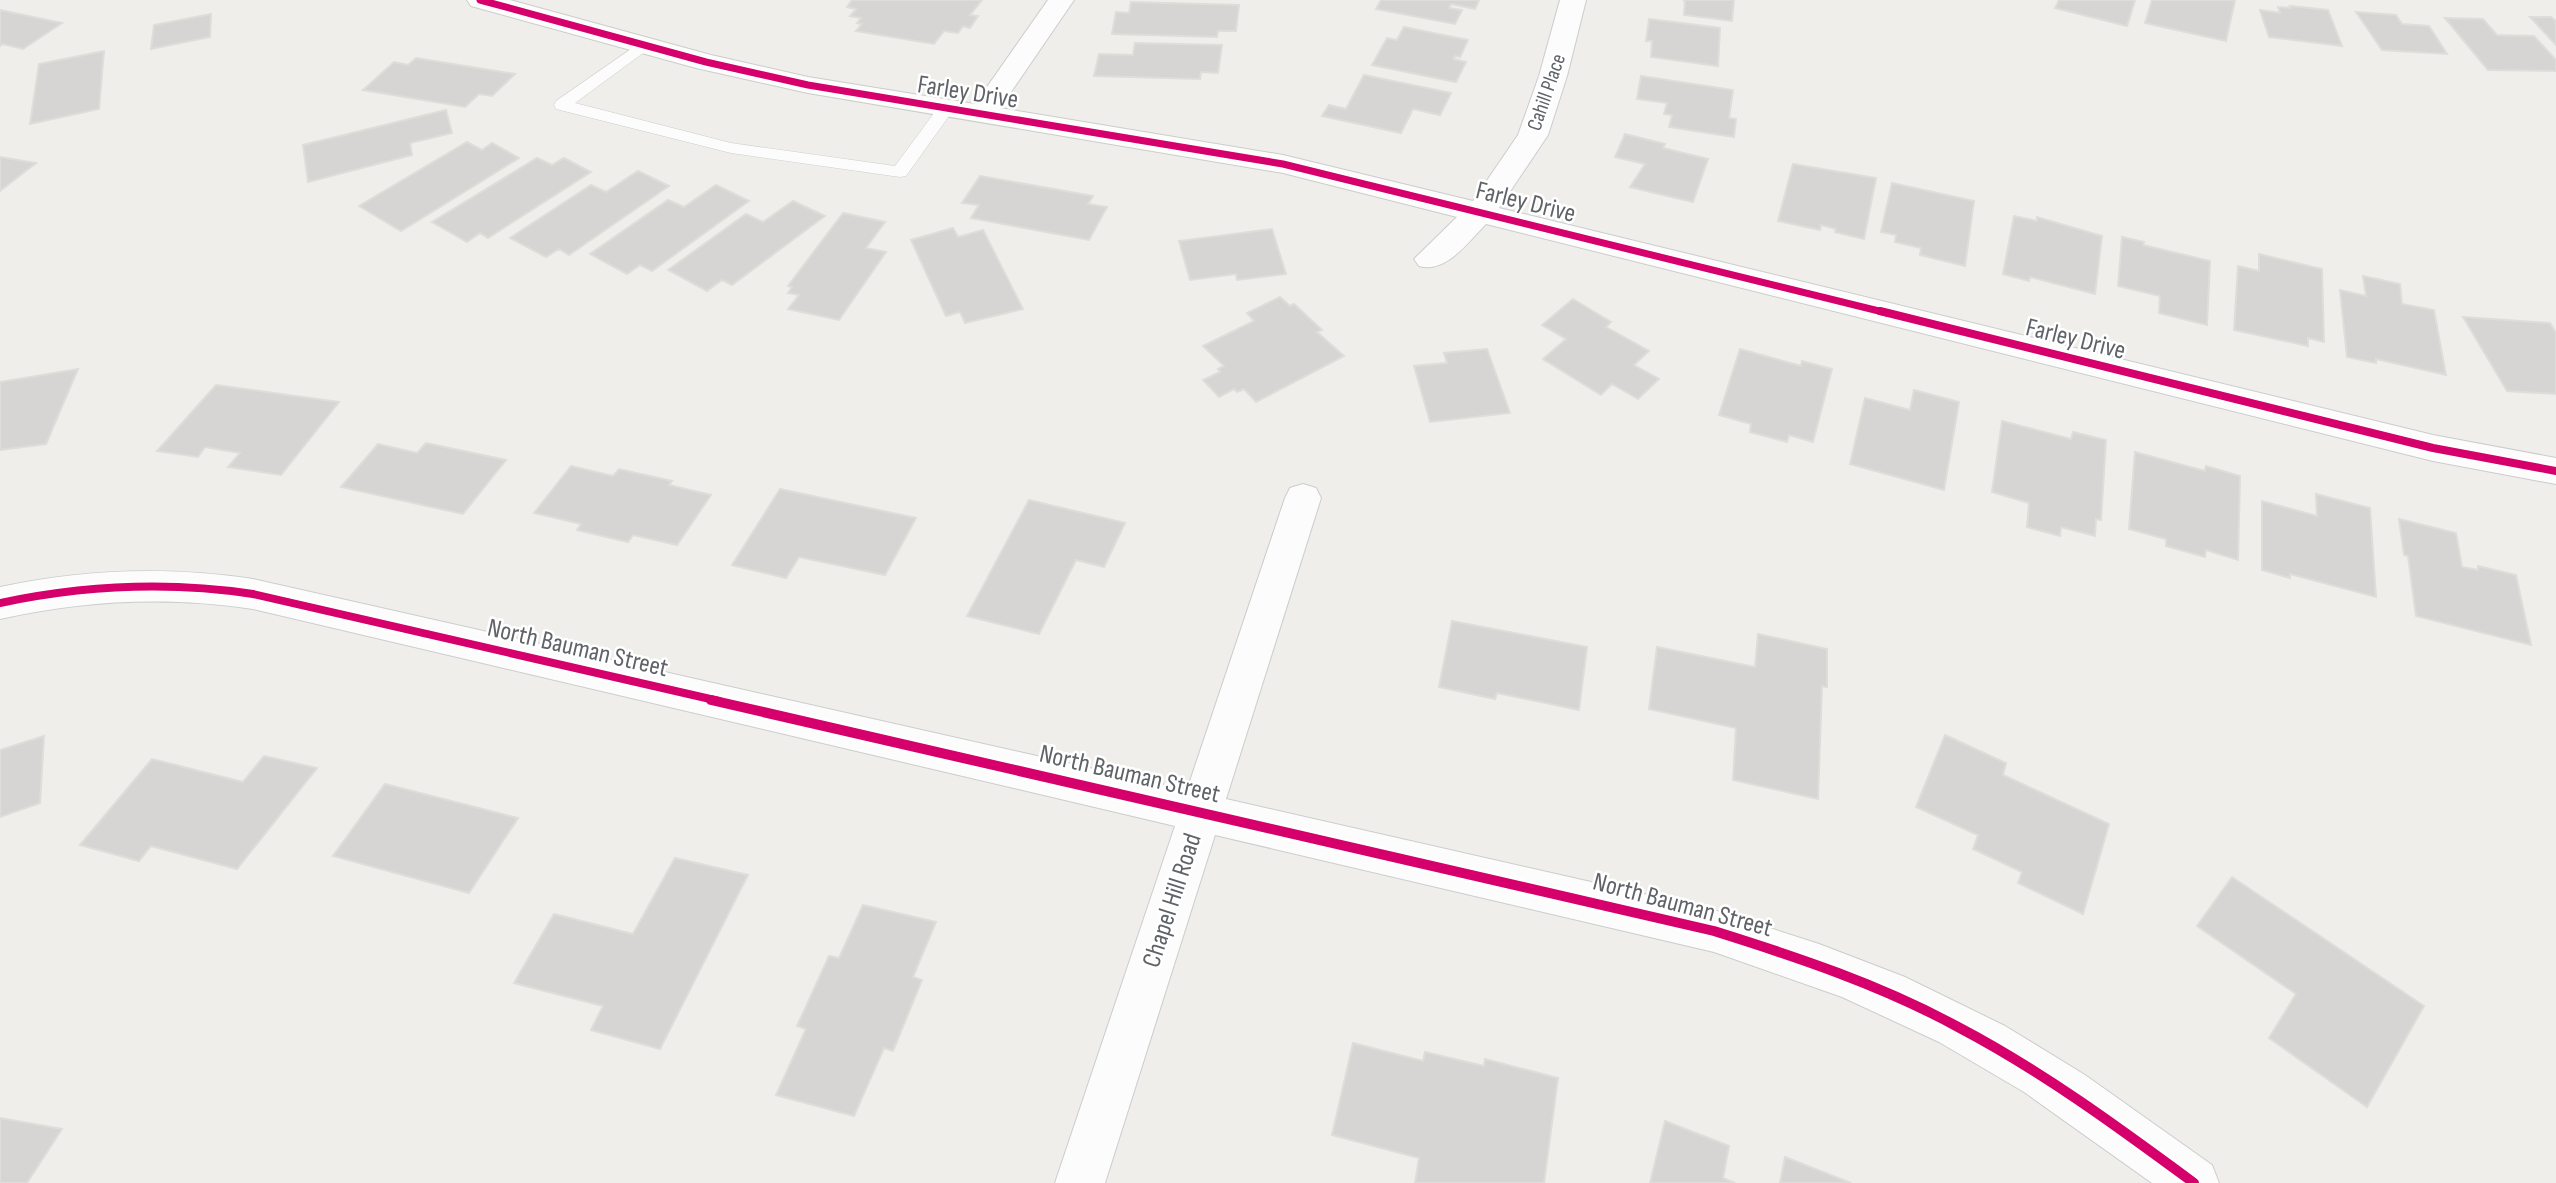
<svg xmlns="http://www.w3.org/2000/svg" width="2556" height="1183" viewBox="0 0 2556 1183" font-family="'Sofia Sans Condensed',sans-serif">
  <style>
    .building { fill: #d6d5d3; stroke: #deddd9; stroke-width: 2 }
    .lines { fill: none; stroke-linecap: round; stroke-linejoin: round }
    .lane-casing { stroke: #cbcccc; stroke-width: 1 }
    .street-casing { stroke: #cbcccc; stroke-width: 2 }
    .lane { fill: #fdfcfc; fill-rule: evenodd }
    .street { fill: #fdfcfc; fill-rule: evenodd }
    .cycleway-far2-casing { stroke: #fff; stroke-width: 10 }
    .cycleway-far1-casing { stroke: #fff; stroke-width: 12 }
    .cycleway-casing { stroke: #fff; stroke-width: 15 }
    .cycleway-far2 { stroke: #d6006c; stroke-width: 7 }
    .cycleway-far1 { stroke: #d6006c; stroke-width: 8 }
    .cycleway { stroke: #d6006c; stroke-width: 10 }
    .labels { text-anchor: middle; stroke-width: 5; stroke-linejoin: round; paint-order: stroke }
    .far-street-label { font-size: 21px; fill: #5f6368; stroke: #fff }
    .street-label { font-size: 26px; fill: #5f6368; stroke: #fff }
  </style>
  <rect width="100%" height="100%" fill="#efeeea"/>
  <!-- building -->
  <path class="building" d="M852,0H982L970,15L978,16L970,28L963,26L958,33L944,31L934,44L856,31L862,24L857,23L861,18L850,16L856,9L847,7Z
    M1381,0H1479L1475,9L1451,4L1449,8L1462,10L1455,24L1376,9Z
    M1734,0L1732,21L1684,15L1685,1L1683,0Z
    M2059,0H2135L2127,26L2055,8Z
    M2152,0H2235L2226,41L2145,23Z
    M1131,2L1239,5L1236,31H1218L1217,37L1112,34L1116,12L1129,13Z
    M2290,6L2328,10L2342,46L2269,37L2260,10L2280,13L2278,7L2291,8Z
    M0,10L62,23L23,49L3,44L0,46Z
    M2356,12L2396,15L2402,24L2429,26L2447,54L2382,50Z
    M211,14L210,37L151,49L154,25Z
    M2530,17H2551L2556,21V45Z
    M2445,18L2483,19L2497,35L2534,36L2556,60V71L2488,70Z
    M1649,19L1720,28L1718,66L1651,57L1652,41H1646Z
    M1404,27L1468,40L1460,57L1455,56L1454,59L1466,62L1456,82L1372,65L1387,38L1397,40Z
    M1135,43L1222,45L1218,73L1201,72L1200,79L1094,76L1099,54L1133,55Z
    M104,51L99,109L30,124L39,64Z
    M416,58L515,74L492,96L479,94L465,107L363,90L394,62L408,65Z
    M1364,75L1451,93L1440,115L1413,109L1401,133L1322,116L1329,105L1346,109Z
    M1641,76L1733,90L1729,118L1736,119L1734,137L1669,127L1672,115L1664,114L1667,103L1637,99Z
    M446,110L452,133L410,143L412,155L308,182L303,145Z
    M1625,134L1665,144L1663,148L1708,159L1693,202L1630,187L1645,164L1615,157Z
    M467,142L482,150L492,143L519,158L401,231L359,206Z
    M0,157L36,163L0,191Z
    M537,158L552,165L564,158L591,172L488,238L480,233L467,242L432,222Z
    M1793,164L1876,178L1864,239L1835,232L1836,229L1821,225L1820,230L1778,221Z
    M638,171L669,186L569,255L559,249L546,257L510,238L591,185L606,192Z
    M980,176L1093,196L1088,204L1107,207L1089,240L971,218L979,205L962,203Z
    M1892,183L1974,201L1965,266L1920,255L1921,248L1895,242L1896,235L1881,232Z
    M716,185L749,201L652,271L640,265L627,274L590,254L668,200L684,207Z
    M793,201L825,216L732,285L722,280L707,291L668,270L746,214L763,222Z
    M843,213L885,222L866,248L886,252L839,320L788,309L799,295L788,293L792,287L788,286Z
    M2014,216L2037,221V217L2102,236L2095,294L2030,277L2029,281L2003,274Z
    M953,228L958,237L983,230L1023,309L965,323L960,312L946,316L911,240Z
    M1272,229L1286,274L1237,280L1236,274L1190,280L1179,241Z
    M2122,237L2144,242L2143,245L2210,261L2207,325L2159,313L2160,296L2118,286Z
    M2259,254L2322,269L2324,342L2308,338V346L2234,330L2238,266L2259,271Z
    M2363,276L2400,284L2402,304L2434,310L2446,375L2376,359V363L2347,357L2340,290L2366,296Z
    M1280,297L1290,306L1294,304L1322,330L1317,332L1344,356L1256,402L1244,389L1237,392L1234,389L1219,397L1203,380L1220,372L1218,369L1224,366L1203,346L1254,321L1247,313Z
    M1573,299L1611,322L1606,327L1649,351L1634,365L1659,379L1638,399L1612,384L1601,395L1543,359L1566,339L1542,325Z
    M2463,317L2550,323L2556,333V394L2507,391Z
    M1487,349L1510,413L1430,422L1414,366L1447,363L1444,353Z
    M1740,349L1801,366L1802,361L1832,369L1813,442L1789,435L1787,442L1750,432L1751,424L1719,415Z
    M78,369L46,444L0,450V382Z
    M216,385L339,402L281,475L228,467L240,453L205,447L198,457L157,451Z
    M1914,390L1959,402L1944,490L1850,464L1865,398L1910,410Z
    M2002,421L2071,439L2073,432L2106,440L2101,520L2096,519L2095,536L2061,527L2060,536L2027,527L2029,503L1992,492Z
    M426,443L506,460L463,514L341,487L378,444L417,453Z
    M2135,452L2205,471L2206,466L2240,476L2238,560L2206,550L2205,557L2166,546V539L2129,529Z
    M571,466L613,476L619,469L672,481L669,485L711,495L677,545L633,535L628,542L577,530L581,524L534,513Z
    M780,489L916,518L885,575L799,557L786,578L732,565Z
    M2316,494L2370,508L2376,597L2290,574V578L2262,570V501L2317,516Z
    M1029,500L1125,523L1104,567L1076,560L1039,634L967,616Z
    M2399,519L2456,533L2462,567L2478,570V566L2516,575L2531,645L2416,616L2408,556L2404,555Z
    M1452,621L1587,647L1579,710L1497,693L1495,699L1439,687Z
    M1758,634L1827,649V687L1822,686L1818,799L1733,780L1736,728L1649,709L1657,647L1755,667Z
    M1945,735L2006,763L2003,775L2109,824L2083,914L2018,883L2022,872L1973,849L1978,835L1916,807Z
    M44,736L40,803L0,817V750Z
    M264,756L317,768L237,869L151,846L139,861L80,845L152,759L243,782Z
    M385,784L518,818L469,893L333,856Z
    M675,858L748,875L660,1049L591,1030L603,1006L514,983L554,914L633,934Z
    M2232,877L2424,1006L2367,1107L2269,1038L2296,994L2197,926Z
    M863,905L936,922L913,977L922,980L893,1051L884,1048L854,1116L776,1095L806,1029L797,1026L829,956L839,958Z
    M1353,1043L1423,1061L1425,1052L1484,1066L1485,1059L1558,1078L1544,1183H1415L1419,1158L1332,1135Z
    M0,1118L62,1129L27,1183H0Z
    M1665,1121L1729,1146L1723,1178L1735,1183H1650Z
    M1785,1157L1851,1183H1780Z"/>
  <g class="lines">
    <defs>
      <path id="lane" d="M644,40L650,42L652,45L650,48L575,103L731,143L895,166L940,105L946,104L954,109L906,176L900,177L731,153L556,109L554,105L556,101Z"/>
      <path id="street" d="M467,0H510L711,55L808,77L975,104L1048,0H1074L1000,108L1283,155L1473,201L1518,135L1539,76L1560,0H1586L1567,76L1548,135L1499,208L2433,435L2556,458V484L2433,461L1486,224C1468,242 1446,274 1419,266L1414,259L1457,217L1283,173L808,93L696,68L471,6Z
        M1303,484L1316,488L1321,498L1226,799L1714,910L1819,944L1905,977L2005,1026L2085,1075L2212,1165L2219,1183H2152L2024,1092L1939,1042L1842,997L1714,952L1215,835L1105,1183H1055L1175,826L253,609C167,596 85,600 0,619V587C85,569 167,566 253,579L1187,790L1285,498L1290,488Z"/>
    </defs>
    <!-- lane casing -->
    <use href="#lane" class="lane-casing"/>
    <!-- street casing -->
    <use href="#street" class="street-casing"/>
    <!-- lane -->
    <use href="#lane" class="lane"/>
    <!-- street -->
    <use href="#street" class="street"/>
    <defs>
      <path id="cycleway-far2" d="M480,0L706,62L808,85L1283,164L1887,313"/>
      <path id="cycleway-far1" d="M1880,311L2433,448L2556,471
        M0,603C85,585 167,581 253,594L719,701"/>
      <path id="cycleway" d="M711,700L1714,931C1797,957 1881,985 1958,1027C2042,1071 2118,1127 2194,1183"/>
    </defs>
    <!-- cycleway-far2 casing -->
    <use href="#cycleway-far2" class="cycleway-far2-casing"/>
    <!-- cycleway-far1 casing -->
    <use href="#cycleway-far1" class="cycleway-far1-casing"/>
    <!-- cycleway casing -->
    <use href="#cycleway" class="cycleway-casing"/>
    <!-- cycleway-far2 -->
    <use href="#cycleway-far2" class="cycleway-far2"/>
    <!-- cycleway-far1 -->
    <use href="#cycleway-far1" class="cycleway-far1"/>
    <!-- cycleway -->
    <use href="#cycleway" class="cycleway"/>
  </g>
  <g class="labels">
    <!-- far-street labels -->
    <g class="far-street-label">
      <text transform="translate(1546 92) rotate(-71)" y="7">Cahill Place</text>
    </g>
    <!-- street labels -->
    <g class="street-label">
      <text transform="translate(968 91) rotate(9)" y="9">Farley Drive</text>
      <text transform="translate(1526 201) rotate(14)" y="9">Farley Drive</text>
      <text transform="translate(2076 338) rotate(14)" y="9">Farley Drive</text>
      <text transform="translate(578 647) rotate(13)" y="9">North Bauman Street</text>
      <text transform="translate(1130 773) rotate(13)" y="9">North Bauman Street</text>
      <text transform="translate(1171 900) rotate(-72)" y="9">Chapel Hill Road</text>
      <text transform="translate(1683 904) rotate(15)" y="9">North Bauman Street</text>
    </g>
  </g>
</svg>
